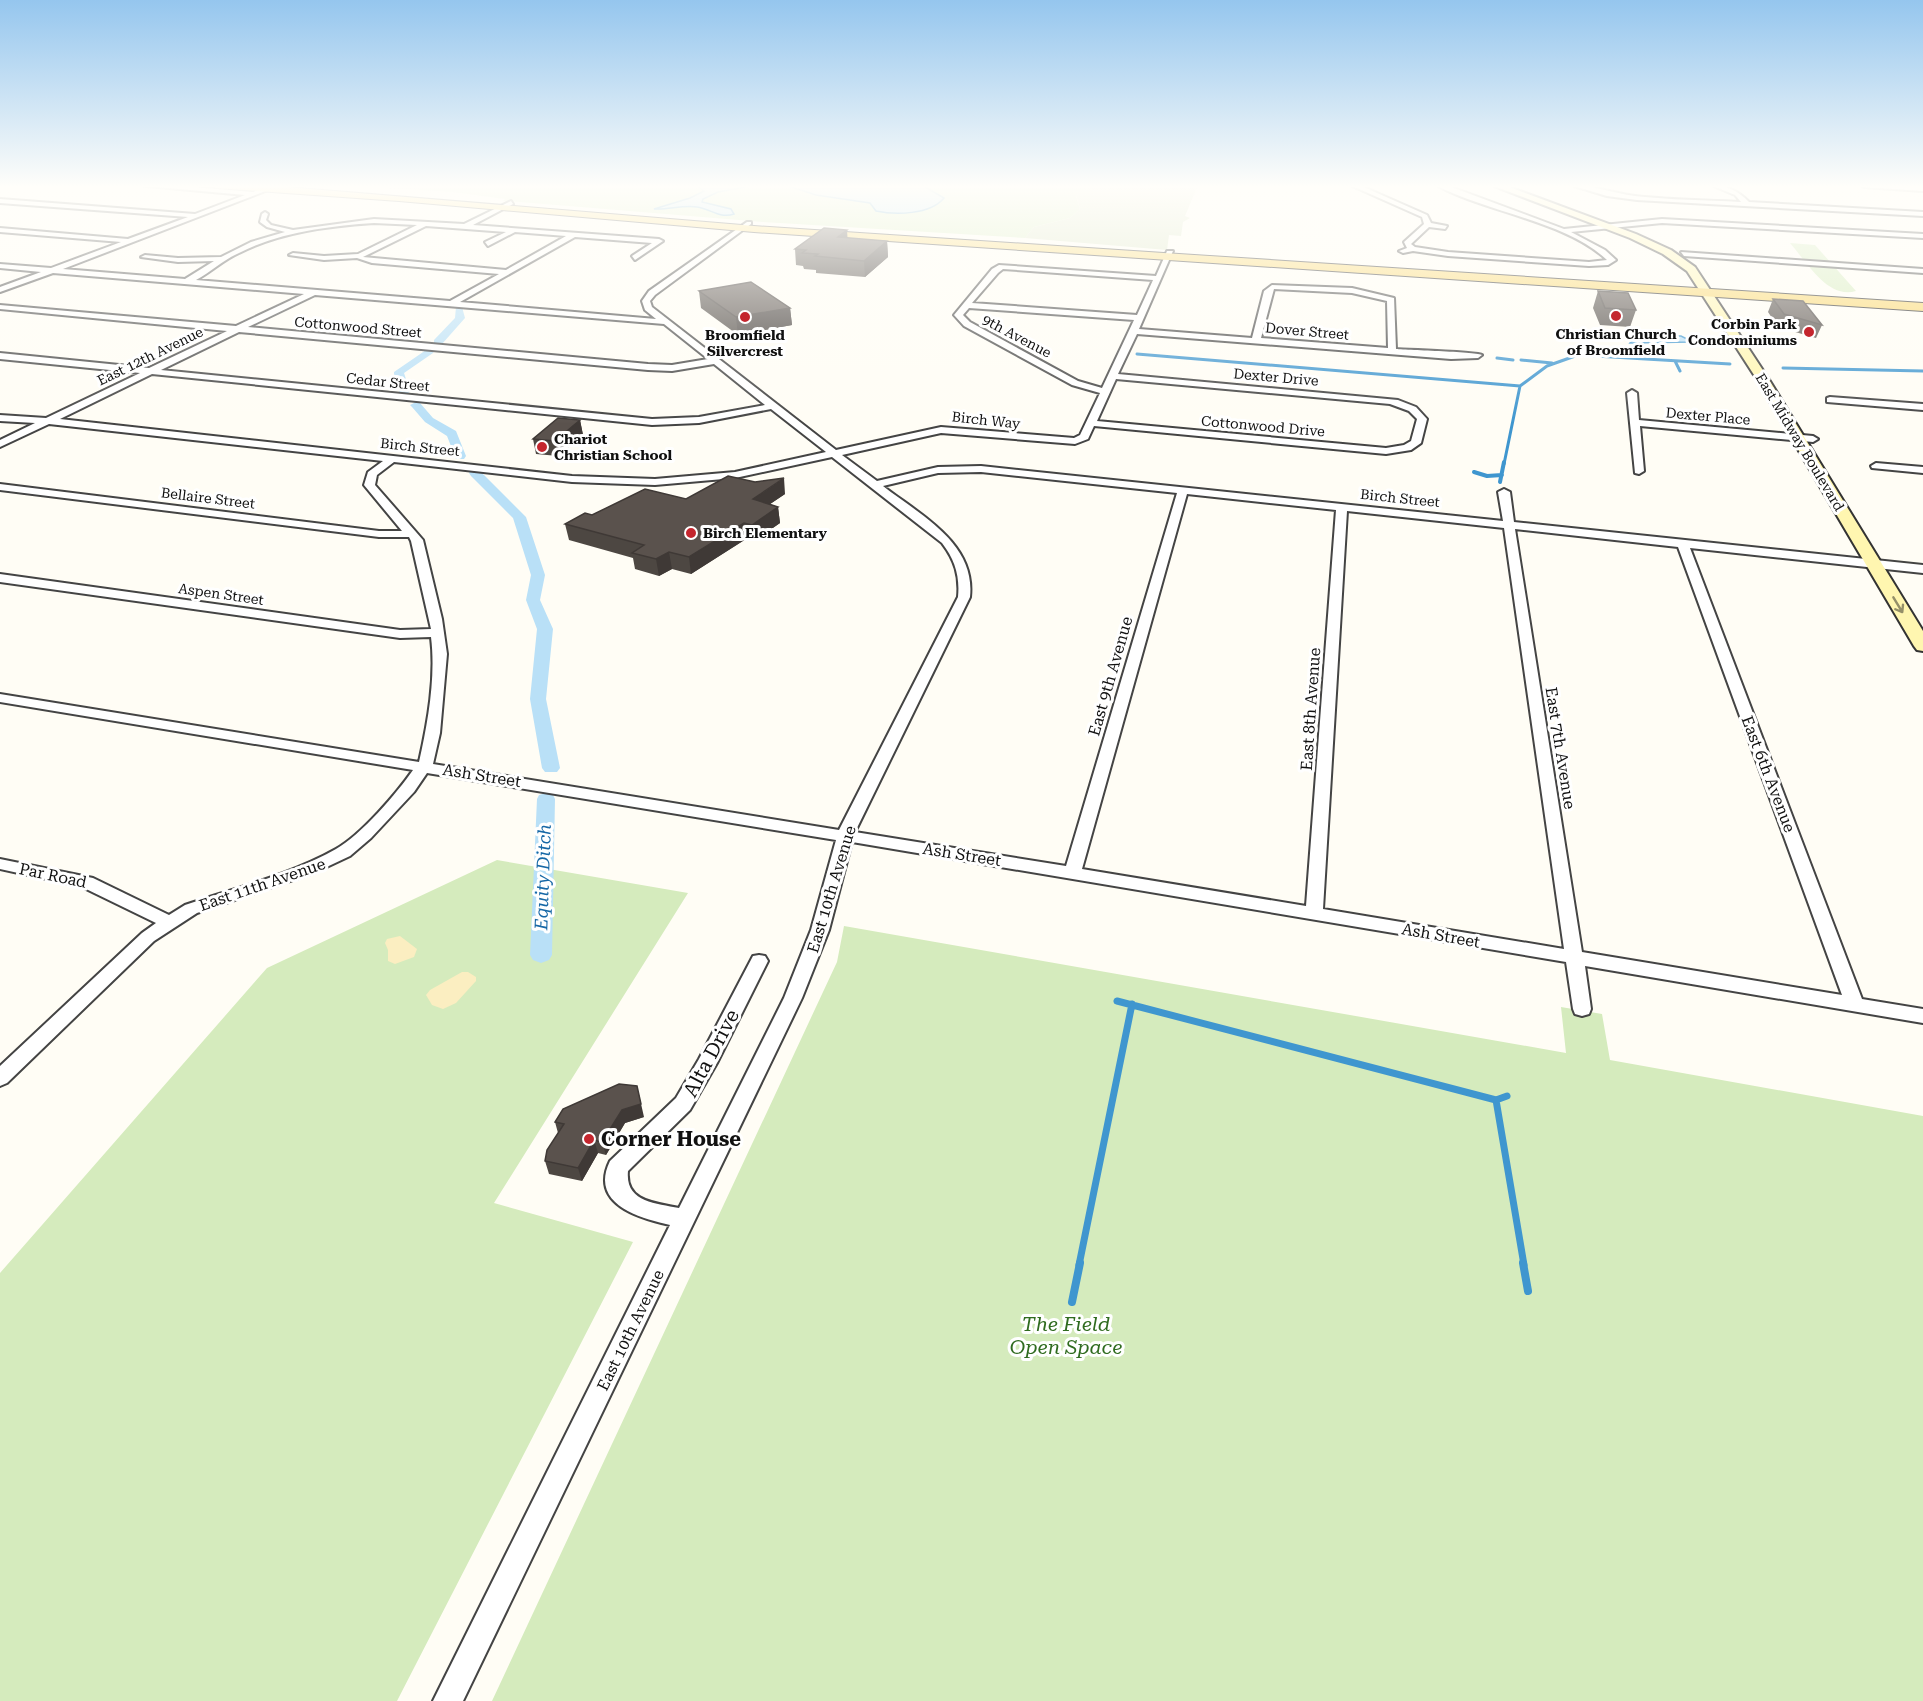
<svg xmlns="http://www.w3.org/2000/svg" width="1923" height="1701" viewBox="0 0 1923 1701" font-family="'Roboto Serif',serif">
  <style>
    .green { fill: #d5ebbd }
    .sand { fill: #fbeec1 }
    .cemetery { fill: #d9e3c4 }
    .water { fill: #b9e0f7; stroke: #3f96cf; stroke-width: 1.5 }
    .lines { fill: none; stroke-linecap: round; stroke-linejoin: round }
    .stream-far3 { stroke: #3f96cf; stroke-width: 3 }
    .stream-far2 { stroke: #3f96cf; stroke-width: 4 }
    .stream-far1 { stroke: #3f96cf; stroke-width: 7 }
    .stream { stroke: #3f96cf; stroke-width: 8 }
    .canal { fill: #b9e0f7; fill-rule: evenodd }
    .street-casing { stroke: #444; stroke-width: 4 }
    .secondary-casing { stroke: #333; stroke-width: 4 }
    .primary-casing { stroke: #222; stroke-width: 2 }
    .street { fill: #fff; fill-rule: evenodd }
    .secondary { fill: #fff6b0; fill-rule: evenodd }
    .primary { fill: #f9d66b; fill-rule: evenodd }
    .wall { fill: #4d4742 }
    .shaded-wall { fill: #3f3936 }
    .building { fill: #5a524d; stroke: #3f3936; stroke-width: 1.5 }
    .oneway { stroke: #948f68 }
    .poi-dot { fill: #c4262e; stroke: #fff; stroke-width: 2 }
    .labels { text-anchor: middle; stroke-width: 6; stroke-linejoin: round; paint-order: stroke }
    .far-poi-label { font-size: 14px; font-weight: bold; fill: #111; stroke: #fff }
    .far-street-label { font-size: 14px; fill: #111; stroke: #fff }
    .street-label { font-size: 16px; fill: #111; stroke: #fff }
    .water-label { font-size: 18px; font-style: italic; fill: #1768a6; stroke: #fff }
    .near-street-label { font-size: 20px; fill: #111; stroke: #fff }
    .near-poi-label { font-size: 20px; font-weight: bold; fill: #111; stroke: #fff; text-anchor: start }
    .near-park-label { font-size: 20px; font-style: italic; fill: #2f6b1f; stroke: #fff }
  </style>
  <rect width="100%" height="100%" fill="#fffdf5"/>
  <!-- green -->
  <path class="green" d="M337,185H1093L1076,196L1080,209L1070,218L1034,227L1025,238L763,222L508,201H503L505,199L453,192Z
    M1790,243L1815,245L1856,291C1828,300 1806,261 1790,243Z
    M497,860L688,893L494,1203L633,1242L397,1701H0V1273L267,968Z
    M844,926L1566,1053L1561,1007L1602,1014L1610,1060L1923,1116V1701H492L837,962Z"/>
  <!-- sand -->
  <path class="sand" d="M400,936L417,949L414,957L395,964L388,961V950L385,943L387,939Z
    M462,972H468L476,977V981L456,1003L443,1009L432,1005L426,995L430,990Z"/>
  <!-- cemetery -->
  <path class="cemetery" d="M1093,185H1198L1185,216L1190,218L1183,222L1181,236L1169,235L1167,250L1025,238L1034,227L1070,218L1080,209L1076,194Z"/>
  <!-- water -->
  <path class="water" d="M696,185H756L718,192L703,199L702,202L731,209L734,214C720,219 711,209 697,207C682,205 668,210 654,209L690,198L704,191Z
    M785,185H922L944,198C930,215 895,215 876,211L870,203L816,195Z
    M1636,336H1681L1693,342L1630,343Z"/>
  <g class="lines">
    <!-- stream-far3 -->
    <path class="stream-far3" d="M1137,354L1520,386
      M1497,358L1513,360
      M1521,360L1552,363
      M1675,361L1680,371
      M1783,368L1923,371
      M1504,464L1520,386L1547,366L1578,355L1730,364"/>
    <!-- stream-far2 -->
    <path class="stream-far2" d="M1474,472L1487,476L1502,475
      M1500,482L1504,462"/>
    <!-- stream-far1 -->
    <path class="stream-far1" d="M1117,1001L1496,1100L1524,1265
      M1496,1100L1507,1096
      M1079,1265L1132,1004"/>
    <!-- stream -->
    <path class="stream" d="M1523,1263L1528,1291
      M1072,1302L1080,1263"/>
    <!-- canal -->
    <path class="canal" d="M456,307H462L465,318L442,344H434V340L455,318Z
      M429,348L434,351L433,353L404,373L410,391L408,393H400L394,379V372Z
      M416,402L420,403L433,418L456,431L466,456L464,459H456L447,436L425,422L412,407L410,405Z
      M475,469L479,470L526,517L545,575L540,600L553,629L546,699L560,768L557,772H545L542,768L530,699L537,629L526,600L531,575L513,518L471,476L469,473L471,470Z
      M546,793L553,795L555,799L552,955L549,960L541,963L533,960L530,955L537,799L539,795Z"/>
    <defs>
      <path id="street" d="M136,185H168L253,192L271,185H281L63,269L185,279L214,261L178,262L141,257L145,255L178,258L221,257L251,242L285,232L267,227L260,222L262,214L265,212L268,214L266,220L271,225L293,230L374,219L464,224L511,201L513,204L473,225L659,239L663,241L635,260L632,256L652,243L575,237L460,302L656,319L645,310L642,301L649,291L747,222H751V224L655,295L650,301L652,307L836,450L941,427L1074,438L1080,435L1100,393L1072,385L964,326L954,315L992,269L999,265L1156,276L1167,251H1173L1139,329L1252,338L1264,291L1272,285L1352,288L1394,298L1396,349C1408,350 1479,352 1482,355L1478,358L1451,359L1137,334L1118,374L1398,400L1416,407L1427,419L1421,443L1411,450L1386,454L1094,426L1088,439L1075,444L941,433L842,455L877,481L938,467L981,466L1503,521L1498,492L1504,489L1510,492L1514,522L1923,565V573L1690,548L1862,999L1923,1009V1023L1585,966L1591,1009L1589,1014L1582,1016L1575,1014L1573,1009L1566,962L852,842L829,930L802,998L463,1701H433L670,1225C639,1218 589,1204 610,1161L676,1098L699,1059L753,956L759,955L765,956L768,961L717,1063L690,1110L628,1171C625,1202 655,1203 679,1208L784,998L811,930L836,840L427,773L414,792L371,838L350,856L316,872L197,913L154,941L7,1083L0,1086V1066L142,933L156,923L82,887L0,869V859L93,878L169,915L185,905C235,888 290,875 336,849C361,835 397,793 413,770L0,702V694L419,762C428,722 436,677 431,637L400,638L0,582V574L400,630L431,629L411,541L409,537H379L0,490V484L379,531H402L364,485L368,472L383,461L49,424L0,447V440L35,423L0,421V415L46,418L140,373L0,359V353L149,368L227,331L0,309V305L236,326L304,294L53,273L0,292V287L41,272L0,268V264L51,268L121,242L0,232V228L128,239L188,217L0,203V199L195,214L245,195ZM374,223L417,225L358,254L324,256L293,253L289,255L324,260L357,258L372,263L499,274L450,301L196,280C211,272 223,260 239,253C280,232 329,226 374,223ZM426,226L506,232L485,242L488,246L515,232L566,236L506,270L363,257ZM1003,269L1153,280L1137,315L972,303L998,273ZM1274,289L1352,293L1387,301L1388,348L1261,338ZM315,295L664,324L708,359L672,365L648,364L248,327ZM969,308L1134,320L1102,388L1078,381L970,322L963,315ZM239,332L648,370L672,371L714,364L765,405L699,417L652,419L161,370ZM152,374L652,425L699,423L771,409L826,452L735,472L655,479L572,476L60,419ZM1116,379L1390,404L1409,411L1417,419L1411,441L1404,445L1386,448L1097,421ZM832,457L942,543C955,560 960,576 958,597L839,830L433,764L440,733L447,654L442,619L423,540L375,485L377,475L394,462L572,482L655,485L735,478ZM981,472L1177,493L1066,866L855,832L970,597C976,543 920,515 883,486L938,473ZM1187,494L1336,510L1306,906L1082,869ZM1347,511L1504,528L1564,949L1323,909ZM1515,529L1678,547L1842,995L1582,952Z
        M1350,185H1359L1427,215L1431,223L1447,226L1445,229L1429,227L1411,244L1415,247L1448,252L1589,262L1607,260C1566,221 1485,212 1436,185H1446L1564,229L1662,219L1923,234V238L1662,223L1571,232L1605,250L1616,260L1608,265L1589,266L1448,256L1413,251L1403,253L1399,251L1407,248L1404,242L1424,224L1422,217Z
        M1571,185C1592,185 1613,193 1635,196C1670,200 1706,200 1741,202L1735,195L1711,185C1727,185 1738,191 1749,202L1923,212V216L1637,200L1607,196Z
        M1861,185L1923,187V191L1864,187Z
        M1681,252L1923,269V273L1684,256Z
        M1632,390L1637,393L1639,420L1813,436L1818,439L1813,442L1640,426L1644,471L1639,474L1635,473L1627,393Z
        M1830,397L1923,404V410L1827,402V398Z
        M1876,463L1923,467V473L1872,468L1871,466Z"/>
      <path id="secondary" d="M1491,185H1504L1636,234L1671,250L1695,267L1768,378L1923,631V651L1917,650L1914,646L1756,378L1687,271L1663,254L1630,238Z"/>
      <path id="primary" d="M211,185H263L754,226L1923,303V311L754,232L399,201L216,188Z"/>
    </defs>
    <!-- street casing -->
    <use href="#street" class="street-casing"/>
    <!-- secondary casing -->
    <use href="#secondary" class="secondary-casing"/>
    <!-- primary casing -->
    <use href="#primary" class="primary-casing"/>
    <!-- street -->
    <use href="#street" class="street"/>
    <!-- secondary -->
    <use href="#secondary" class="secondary"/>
    <!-- primary -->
    <use href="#primary" class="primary"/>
  </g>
  <!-- wall -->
  <path class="wall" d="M848,238L887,241L888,257L865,277L816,273V270L804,269L803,266L796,265L795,249Z
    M699,291L790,308L792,325L738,335L701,308Z
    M1598,291L1636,310L1630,327L1600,325L1593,308Z
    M1773,299L1822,325L1816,338L1778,327L1768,312Z
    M580,420L583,435L558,456L536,454L533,439Z
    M785,494L770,504L778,507L780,523L754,541L746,539L691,574L672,569L659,576L635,569L633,558L569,540L565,524L592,515L686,499Z
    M644,1117L625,1123L606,1155L598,1153L582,1181L549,1174L545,1161L558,1133L555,1122Z"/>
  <!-- shaded-wall -->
  <path class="shaded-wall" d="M847,230L848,245L838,237Z
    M887,241L888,257L865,277L864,261Z
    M790,308L792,325L738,335L736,317Z
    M580,420L583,435L558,456L555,441Z
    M784,478L785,494L754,515L753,499Z
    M778,507L780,523L754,541L752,525Z
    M744,523L746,539L691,574L689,557Z
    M669,552L672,569L659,576L656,559Z
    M637,1086L644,1117L625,1123L606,1155L602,1142Z
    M594,1140L598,1153L582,1181L578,1168Z"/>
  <!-- building -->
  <path class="building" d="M824,228L847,230L838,237L887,241L864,261L815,256L818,254L802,253L806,250L795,249Z
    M751,282L790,308L736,317L699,291Z
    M1598,291L1628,293L1636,310L1605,308Z
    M1773,299L1803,301L1822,325L1784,314Z
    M558,418L580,420L555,441L533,439Z
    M728,476L755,482L784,478L753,499L778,507L752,525L744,523L689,557L669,552L656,559L632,553L644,545L565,524L585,513L592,515L645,489L686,499Z
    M619,1084L637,1086L641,1104L622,1110L602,1142L594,1140L578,1168L545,1161L547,1150L564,1124L555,1122L563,1109Z"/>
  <!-- one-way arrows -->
  <defs><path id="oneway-shaft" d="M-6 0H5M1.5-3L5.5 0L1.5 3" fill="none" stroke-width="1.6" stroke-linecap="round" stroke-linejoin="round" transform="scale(1.5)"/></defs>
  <use class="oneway" href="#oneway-shaft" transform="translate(1898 605) rotate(59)"/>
  <!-- sky -->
  <linearGradient id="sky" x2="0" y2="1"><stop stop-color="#95c6ee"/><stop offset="0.44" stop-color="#fffefa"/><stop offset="1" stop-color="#fffefa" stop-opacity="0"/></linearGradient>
  <rect width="1923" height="424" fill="url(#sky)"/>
  <!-- markers -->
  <g class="poi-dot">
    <circle cx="1616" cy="316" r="6"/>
    <circle cx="745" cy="317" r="6"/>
    <circle cx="1809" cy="332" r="6"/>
    <circle cx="542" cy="447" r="6"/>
    <circle cx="691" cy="533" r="6"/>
    <circle cx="589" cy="1139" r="6"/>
  </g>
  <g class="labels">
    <!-- far-poi labels -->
    <g class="far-poi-label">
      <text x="1797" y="329" text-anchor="end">Corbin Park<tspan x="1797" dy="16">Condominiums</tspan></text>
      <text x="1616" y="339">Christian Church<tspan x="1616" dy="16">of Broomfield</tspan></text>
      <text x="745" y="340">Broomfield<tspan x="745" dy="16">Silvercrest</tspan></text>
      <text x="554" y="444" text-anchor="start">Chariot<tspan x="554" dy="16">Christian School</tspan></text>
      <text x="703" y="538" text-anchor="start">Birch Elementary</text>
    </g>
    <!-- far-street labels -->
    <g class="far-street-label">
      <text transform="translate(358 327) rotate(5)" y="5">Cottonwood Street</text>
      <text transform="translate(1307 331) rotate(5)" y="5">Dover Street</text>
      <text transform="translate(1017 336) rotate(28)" y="5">9th Avenue</text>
      <text transform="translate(150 356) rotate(-26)" y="5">East 12th Avenue</text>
      <text transform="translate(1276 377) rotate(5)" y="5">Dexter Drive</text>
      <text transform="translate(388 382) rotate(6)" y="5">Cedar Street</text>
      <text transform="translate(1708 416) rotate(5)" y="5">Dexter Place</text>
      <text transform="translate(986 420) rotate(6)" y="5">Birch Way</text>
      <text transform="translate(1263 426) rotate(5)" y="5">Cottonwood Drive</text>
      <text transform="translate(1800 442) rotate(59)" y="5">East Midway Boulevard</text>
      <text transform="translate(420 447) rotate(6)" y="5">Birch Street</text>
      <text transform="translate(208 498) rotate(7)" y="5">Bellaire Street</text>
      <text transform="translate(1400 498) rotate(6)" y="5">Birch Street</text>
      <text transform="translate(221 594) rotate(8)" y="5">Aspen Street</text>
    </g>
    <!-- street labels -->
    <g class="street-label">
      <text transform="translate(1110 676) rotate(-74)" y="6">East 9th Avenue</text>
      <text transform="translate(1310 709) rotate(-86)" y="6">East 8th Avenue</text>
      <text transform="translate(1561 748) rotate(81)" y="6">East 7th Avenue</text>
      <text transform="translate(1769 774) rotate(69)" y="6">East 6th Avenue</text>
      <text transform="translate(482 775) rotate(9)" y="6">Ash Street</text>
      <text transform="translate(962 854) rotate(9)" y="6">Ash Street</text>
      <text transform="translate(53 875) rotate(12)" y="6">Par Road</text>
      <text transform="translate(262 884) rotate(-19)" y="6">East 11th Avenue</text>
      <text transform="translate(831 889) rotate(-73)" y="6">East 10th Avenue</text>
      <text transform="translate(1441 935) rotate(10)" y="6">Ash Street</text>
      <text transform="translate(630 1330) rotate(-64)" y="6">East 10th Avenue</text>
    </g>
    <!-- water labels -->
    <g class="water-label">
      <text transform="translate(543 877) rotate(-88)" y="6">Equity Ditch</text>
    </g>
    <!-- near-street labels -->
    <g class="near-street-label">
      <text transform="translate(711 1053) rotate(-62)" y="7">Alta Drive</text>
    </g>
    <!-- near-poi labels -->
    <g class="near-poi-label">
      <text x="601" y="1146">Corner House</text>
    </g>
    <!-- near-park labels -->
    <g class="near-park-label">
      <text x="1066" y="1331">The Field<tspan x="1066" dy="23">Open Space</tspan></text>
    </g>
  </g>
</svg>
